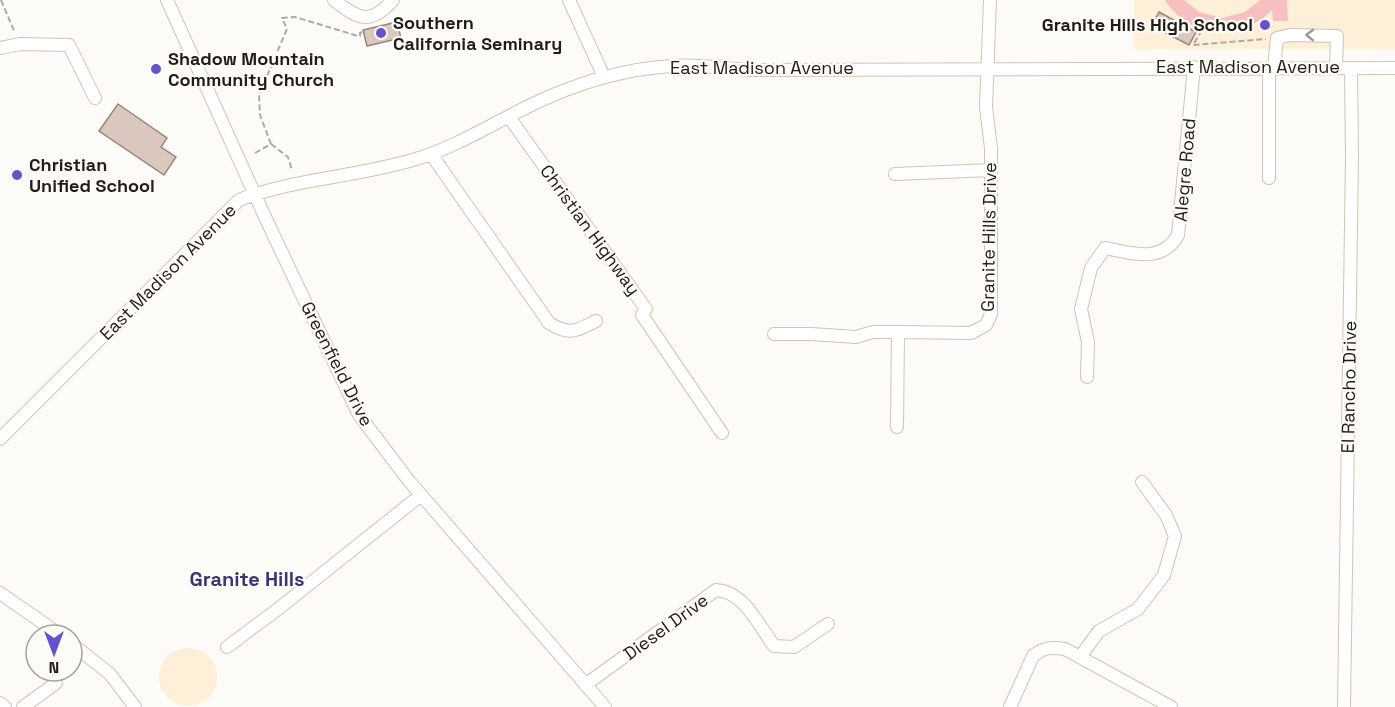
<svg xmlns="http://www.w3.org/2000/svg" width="1395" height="707" viewBox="0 0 1395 707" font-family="'Space Grotesk',sans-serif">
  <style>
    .built { fill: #feefd8 }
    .green { fill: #f6bfc0 }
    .building { fill: #dac8bf; stroke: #97867d; stroke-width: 1.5 }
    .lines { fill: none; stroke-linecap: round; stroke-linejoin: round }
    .minor-casing { stroke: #cfc4b5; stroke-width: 14 }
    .path { stroke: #acaaa6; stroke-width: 2; stroke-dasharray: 6 3; stroke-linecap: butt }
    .minor { stroke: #fff; stroke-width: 12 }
    .oneway { stroke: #9b9997 }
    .poi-dot { fill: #6553cc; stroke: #fdfbf8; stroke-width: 2 }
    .labels { text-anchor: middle; stroke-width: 4.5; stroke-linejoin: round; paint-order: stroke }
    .poi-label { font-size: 18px; font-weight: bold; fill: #201d17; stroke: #fdfbf8; text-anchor: start }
    .street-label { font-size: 18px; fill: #201d17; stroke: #fdfbf8 }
    .neighbourhood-label { font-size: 20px; font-weight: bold; fill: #3b3571; stroke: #fdfbf8 }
  </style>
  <rect width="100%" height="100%" fill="#fdfbf8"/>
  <!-- built -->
  <path class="built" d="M1134,0H1395V49H1134Z
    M159 677a29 29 0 1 1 58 0a29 29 0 1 1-58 0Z"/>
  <!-- green -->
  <path class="green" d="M1165,0H1184L1199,12L1222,18L1245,12L1260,0H1287L1288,21H1273L1272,10C1241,42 1189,39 1165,0Z"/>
  <!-- building -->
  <path class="building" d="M1159,12L1196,32L1189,45L1152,26Z
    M397,22L401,38L367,46L363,30Z
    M118,104L167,138L161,147L176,157L164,175L99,131Z"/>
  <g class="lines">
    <defs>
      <path id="minor" d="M167,0L265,217L359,415L409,481L605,707
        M334,0C358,19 370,26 393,0
        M569,0L604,77
        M0,48L20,44L69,45L95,98
        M1269,68V178
        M1274,68L1277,38L1290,35L1337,36L1336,68
        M509,117L646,309L642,315L722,433
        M431,154L549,323C570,336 576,331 596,321
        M895,174L991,170
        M774,334H811L856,337L873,332H898
        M1087,377L1088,342L1081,309L1091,268L1105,248C1132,253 1162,264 1178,235L1194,67
        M897,427L898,332L971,333L986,325L991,314V148L986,107L990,0
        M0,439L239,200C296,178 358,177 416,159C462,145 501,118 544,99C584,81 626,69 671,66C696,64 723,68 748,70L1395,68
        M0,593L60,635
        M72,644L110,674L135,707
        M227,647L278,609L421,495
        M1080,657L1099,631L1138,609L1164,575L1175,536L1166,515L1142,482
        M585,685L716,590C744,591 759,626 774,646L794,647L828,624
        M0,703L5,707
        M23,707L56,683
        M1010,707L1033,656C1044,647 1051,647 1065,649L1171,707
        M1344,707L1352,157L1351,68"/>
    </defs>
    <!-- minor casing -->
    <use href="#minor" class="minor-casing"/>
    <!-- path -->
    <path class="path" d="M1,0L15,33
      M1263,18L1272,27
      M1202,30L1193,45L1266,39
      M271,144L288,157L292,170
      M255,153L271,144L260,115L259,95L287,29L282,18L295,17L358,36H360V33L362,32"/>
    <!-- minor -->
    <use href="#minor" class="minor"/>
  </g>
  <!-- one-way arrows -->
  <defs><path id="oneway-chevron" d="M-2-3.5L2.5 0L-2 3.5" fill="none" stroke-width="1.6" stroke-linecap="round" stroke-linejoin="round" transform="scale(1.5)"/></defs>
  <use class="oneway" href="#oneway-chevron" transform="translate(1310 35) rotate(-179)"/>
  <!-- markers -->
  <g class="poi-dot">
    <circle cx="1265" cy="25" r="6"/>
    <circle cx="381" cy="33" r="6"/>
    <circle cx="156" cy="69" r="6"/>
    <circle cx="17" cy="175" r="6"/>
  </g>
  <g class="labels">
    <!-- poi labels -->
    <g class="poi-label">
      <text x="393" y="29">Southern<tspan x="393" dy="21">California Seminary</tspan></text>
      <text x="1253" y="31" text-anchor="end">Granite Hills High School</text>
      <text x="168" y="65">Shadow Mountain<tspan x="168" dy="21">Community Church</tspan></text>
      <text x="29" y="171">Christian<tspan x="29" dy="21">Unified School</tspan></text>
    </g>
    <!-- street labels -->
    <g class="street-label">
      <text x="1248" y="73">East Madison Avenue</text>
      <text x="762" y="74">East Madison Avenue</text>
      <text transform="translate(1185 170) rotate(-85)" y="6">Alegre Road</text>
      <text transform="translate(590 230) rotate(54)" y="6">Christian Highway</text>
      <text transform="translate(989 237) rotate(-89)" y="6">Granite Hills Drive</text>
      <text transform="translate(168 272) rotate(-45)" y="6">East Madison Avenue</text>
      <text transform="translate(337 364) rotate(63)" y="6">Greenfield Drive</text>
      <text transform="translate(1349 387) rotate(-89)" y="6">El Rancho Drive</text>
      <text transform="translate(666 627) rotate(-36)" y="6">Diesel Drive</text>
    </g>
    <!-- neighbourhood labels -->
    <g class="neighbourhood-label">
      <text x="247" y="586">Granite Hills</text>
    </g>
  </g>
  <!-- north arrow -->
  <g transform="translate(54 653) rotate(180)"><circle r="28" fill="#fdfbf8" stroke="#a5a29e" stroke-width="1.5"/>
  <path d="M0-4.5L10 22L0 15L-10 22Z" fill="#6553cc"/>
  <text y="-9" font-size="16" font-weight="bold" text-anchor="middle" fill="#201d17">N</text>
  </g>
</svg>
